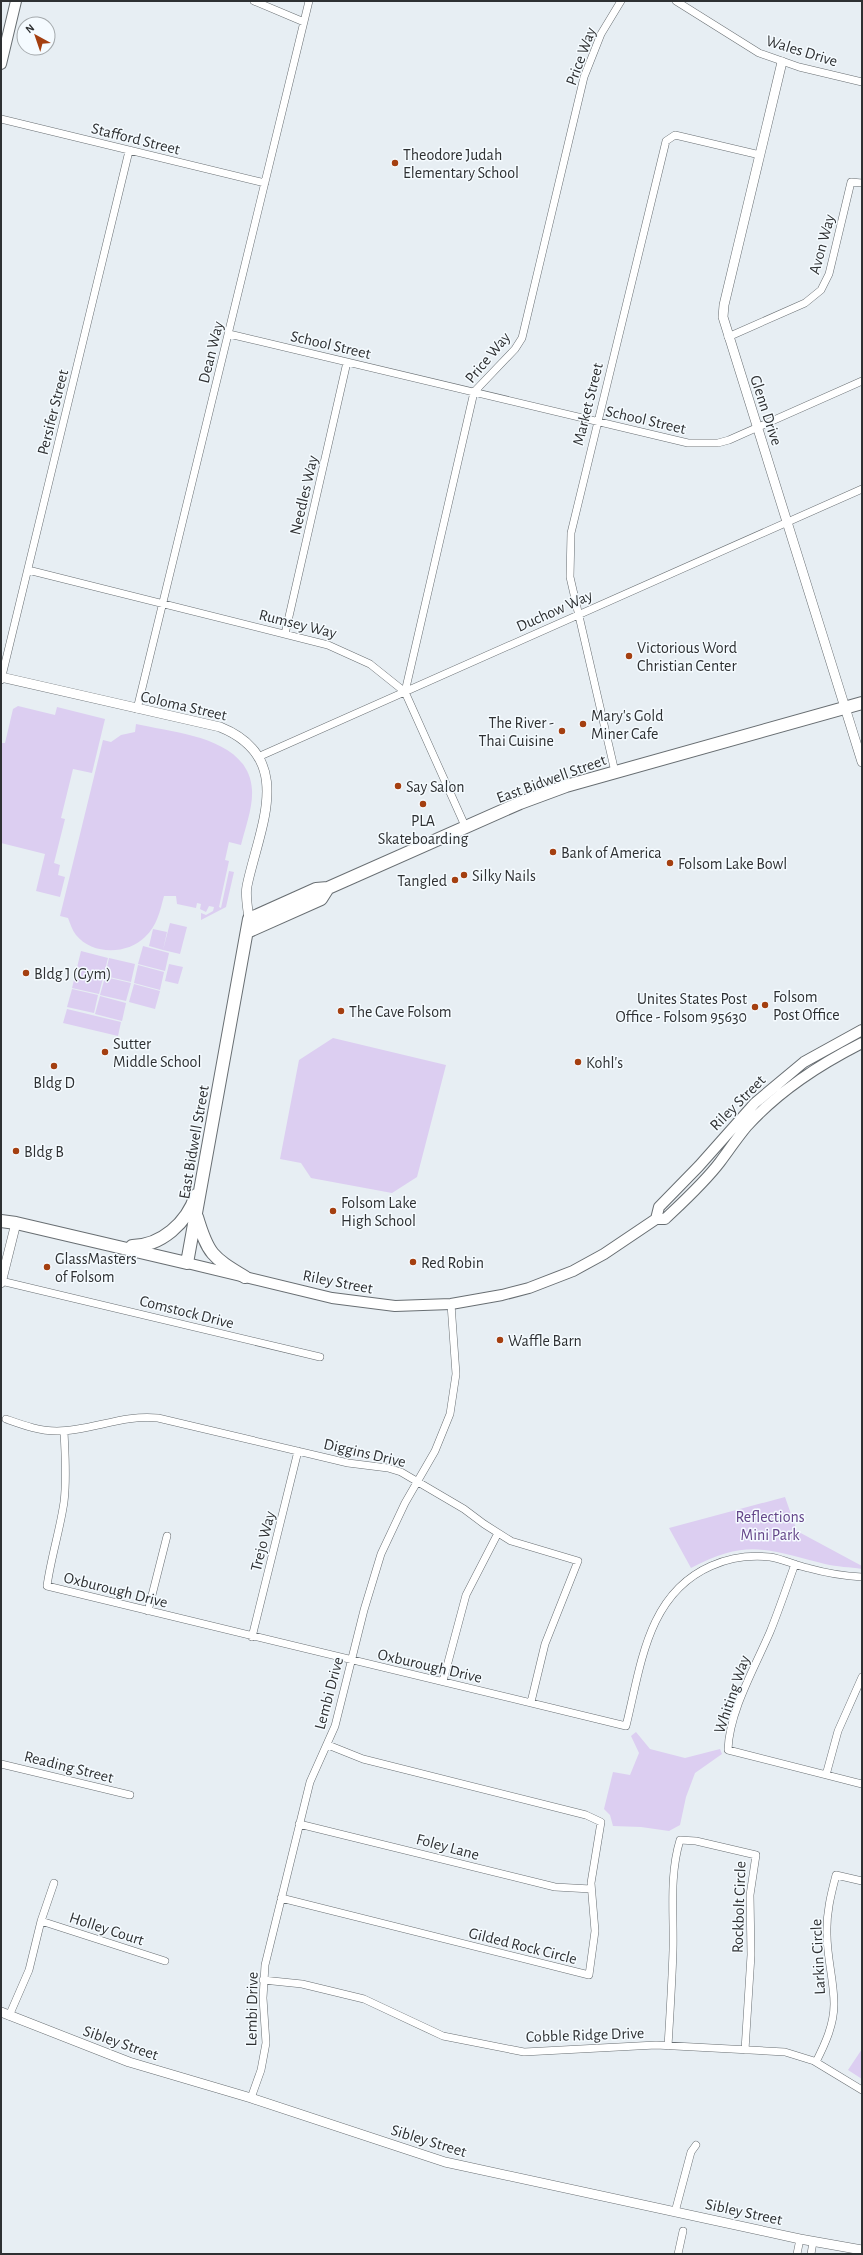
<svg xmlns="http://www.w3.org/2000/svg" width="863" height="2255" viewBox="0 0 863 2255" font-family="'Alegreya Sans',sans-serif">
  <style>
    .green { fill: #dccef1 }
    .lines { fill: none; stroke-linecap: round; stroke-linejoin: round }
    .minor-casing { stroke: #686e72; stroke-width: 8 }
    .tertiary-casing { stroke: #686e72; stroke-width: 10 }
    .secondary-casing { stroke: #686e72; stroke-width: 12 }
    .primary-casing { stroke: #686e72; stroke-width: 14 }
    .minor { stroke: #fff; stroke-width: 7 }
    .tertiary { stroke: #fff; stroke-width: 9 }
    .secondary { stroke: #fff; stroke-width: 10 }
    .primary { stroke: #fff; stroke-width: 12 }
    .poi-dot { fill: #a43f10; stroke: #f5fbff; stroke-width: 1.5 }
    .labels { text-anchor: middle; stroke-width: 3; stroke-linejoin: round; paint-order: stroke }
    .street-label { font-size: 16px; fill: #2e3032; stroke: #f5fbff }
    .poi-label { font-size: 16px; fill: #2e3032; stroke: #f5fbff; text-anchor: start }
    .park-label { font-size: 16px; fill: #644589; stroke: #f5fbff }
  </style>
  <rect width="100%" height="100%" fill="#e7eef3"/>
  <!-- green -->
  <path class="green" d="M18,706L55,715L57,707L105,719L92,773L73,769L61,818L65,819L54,863L60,865L58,875L65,877L60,897L36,891L45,854L1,843V743H5L13,709Z
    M136,724C175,733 249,737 252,790C253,808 245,828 241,845L229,842L225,860L229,861L219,907L221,908L229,871L234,872L226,907L201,920V913L206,915L213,911L214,907L209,906L206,912L200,909L201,904L197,903L196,908L177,904L176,896H164C160,911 157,926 145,937C127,955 92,955 76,935C72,930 70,923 68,918L60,916L103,740L111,742L121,735L135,732Z
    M170,923L187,927L180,954L163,950Z
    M153,929L167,932L163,950L149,946Z
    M143,946L169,953L165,971L138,964Z
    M81,951L108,958L99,994L72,988Z
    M109,958L135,964L131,982L105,976Z
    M169,964L183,967L178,984L165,981Z
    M138,965L164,972L160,990L134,983Z
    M105,977L131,983L126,1001L100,995Z
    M134,984L160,991L155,1009L129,1002Z
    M72,989L98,995L94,1013L67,1007Z
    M100,996L126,1003L122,1021L95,1014Z
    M67,1009L121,1022L118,1036L63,1023Z
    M333,1038L446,1065L417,1177L392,1193L311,1178L301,1163L280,1159L299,1060Z
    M785,1497L797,1531L862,1566V1569C850,1567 837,1567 825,1564C768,1550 748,1538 691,1568L669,1528Z
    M636,1732L650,1749L685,1758L720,1749L722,1754L695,1773L686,1797L680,1825L669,1831L641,1827L613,1826L610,1815L604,1809L613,1772L630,1775L639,1753L631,1736Z
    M862,2049V2079L848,2070Z"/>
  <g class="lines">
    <defs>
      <path id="minor" d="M254,1L304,22
        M676,1L759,53L799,67L862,82
        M1,119L265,183
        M229,334L688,443H718L729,440L862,381
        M728,337L805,303L821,290L829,274L851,182L862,183
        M28,570L328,645L370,664L405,692L466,828
        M285,634L347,362
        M1,680L129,151
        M405,692L474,392L515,349L522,338L584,77L601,34L621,1
        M137,709L309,1
        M258,757L862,489
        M615,772L570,577L571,533L666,141L675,135L760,155
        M1,1281L320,1357
        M6,1419C23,1425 39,1431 57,1431C91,1431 123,1414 158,1418L348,1463L388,1468L401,1472L464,1509L484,1524L511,1541L578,1561L545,1644L531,1702
        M64,1431C65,1454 67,1478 64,1502C60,1530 51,1557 47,1586L626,1726C641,1666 647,1594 711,1566C729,1558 750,1555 770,1557C783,1559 795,1565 808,1568C826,1573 843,1576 862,1577
        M795,1564C787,1586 779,1610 770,1632C755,1667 729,1712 728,1750L862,1784
        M148,1611L167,1536
        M252,1637L298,1451
        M443,1681L466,1595L498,1533
        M1,1764L130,1795
        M826,1775L838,1731L862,1677
        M299,1824L555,1887L591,1889
        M281,1898L589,1975L595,1931L591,1883L601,1822L586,1815L363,1759L328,1745
        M41,1921L165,1961
        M263,1980L302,1984L364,1999L443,2036L524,2052L656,2045L785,2052L814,2061L862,2090
        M9,2016L29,1970L41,1921L54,1883
        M668,2046C670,2014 672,1982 673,1950C674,1914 669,1876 680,1840L696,1841L756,1855L750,1895L751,1955L745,2050
        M816,2062C825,2044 834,2025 834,2004C834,1981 827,1958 827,1935C826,1914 831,1894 836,1875L862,1881
        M251,2098L261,2070L266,2043L263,1998L265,1965L310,1782L335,1726L364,1610L381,1554L405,1503L435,1451L450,1414L456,1374L451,1304
        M675,2212L691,2152L696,2145
        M678,2254L683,2231
        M797,2254L800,2239
        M811,2254L813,2242"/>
      <path id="tertiary" d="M782,62L724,305L723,317L862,762
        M1,677L220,727C297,758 259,828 247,886C245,896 248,909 249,919
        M1,1283L16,1223
        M1,2012L129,2062L251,2098L445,2162L800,2239L862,2250"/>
      <path id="secondary" d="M1,64L16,1
        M656,1219H665C684,1201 704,1183 720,1162C729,1150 737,1138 747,1126C780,1090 819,1065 862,1043
        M187,1263L332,1298L395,1306L451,1304L502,1295L529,1288L573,1271L604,1254L656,1219L659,1207L699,1166L755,1103L804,1062L862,1030"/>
      <path id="primary" d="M247,932L321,899L328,888
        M197,1217C208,1254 212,1257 245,1277
        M1,1221L16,1223L187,1263L249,919L316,889L328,888L520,803L566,786L862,703
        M132,1246C161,1246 187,1223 196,1195"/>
    </defs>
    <!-- minor casing -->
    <use href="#minor" class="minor-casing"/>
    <!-- tertiary casing -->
    <use href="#tertiary" class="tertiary-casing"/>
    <!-- secondary casing -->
    <use href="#secondary" class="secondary-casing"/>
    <!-- primary casing -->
    <use href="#primary" class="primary-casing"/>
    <!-- minor -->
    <use href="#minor" class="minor"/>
    <!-- tertiary -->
    <use href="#tertiary" class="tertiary"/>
    <!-- secondary -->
    <use href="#secondary" class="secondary"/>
    <!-- primary -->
    <use href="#primary" class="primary"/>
  </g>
  <!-- markers -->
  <g class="poi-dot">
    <circle cx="395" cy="163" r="4"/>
    <circle cx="629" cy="656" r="4"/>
    <circle cx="583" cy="724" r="4"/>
    <circle cx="562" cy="731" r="4"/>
    <circle cx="398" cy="786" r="4"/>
    <circle cx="423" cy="804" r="4"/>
    <circle cx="553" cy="852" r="4"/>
    <circle cx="670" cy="863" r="4"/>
    <circle cx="464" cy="875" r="4"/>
    <circle cx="455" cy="880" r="4"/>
    <circle cx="26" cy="973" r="4"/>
    <circle cx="765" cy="1005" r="4"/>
    <circle cx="755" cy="1007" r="4"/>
    <circle cx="341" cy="1011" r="4"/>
    <circle cx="105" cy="1052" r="4"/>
    <circle cx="578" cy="1062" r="4"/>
    <circle cx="54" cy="1066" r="4"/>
    <circle cx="16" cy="1151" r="4"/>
    <circle cx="333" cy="1211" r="4"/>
    <circle cx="413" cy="1262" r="4"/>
    <circle cx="47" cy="1267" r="4"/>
    <circle cx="500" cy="1340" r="4"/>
  </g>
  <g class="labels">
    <!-- street labels -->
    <g class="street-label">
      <text transform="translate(802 50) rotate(17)" y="6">Wales Drive</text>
      <text transform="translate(580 56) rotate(-70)" y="6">Price Way</text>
      <text transform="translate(136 138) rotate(14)" y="6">Stafford Street</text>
      <text transform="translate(821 244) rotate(-75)" y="6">Avon Way</text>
      <text transform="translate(331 344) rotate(13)" y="6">School Street</text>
      <text transform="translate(210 352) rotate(-76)" y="6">Dean Way</text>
      <text transform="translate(487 357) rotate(-50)" y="6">Price Way</text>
      <text transform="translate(587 404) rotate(-76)" y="6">Market Street</text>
      <text transform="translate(767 410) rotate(72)" y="6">Glenn Drive</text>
      <text transform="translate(52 412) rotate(-76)" y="6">Persifer Street</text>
      <text transform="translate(646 419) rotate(13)" y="6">School Street</text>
      <text transform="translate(303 495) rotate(-77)" y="6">Needles Way</text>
      <text transform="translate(554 610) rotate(-24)" y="6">Duchow Way</text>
      <text transform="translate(298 623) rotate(14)" y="6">Rumsey Way</text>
      <text transform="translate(184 705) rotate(13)" y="6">Coloma Street</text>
      <text transform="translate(551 778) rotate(-20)" y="6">East Bidwell Street</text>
      <text transform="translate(737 1102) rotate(-45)" y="6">Riley Street</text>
      <text transform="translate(193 1142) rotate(-80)" y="6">East Bidwell Street</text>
      <text transform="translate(338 1281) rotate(11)" y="6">Riley Street</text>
      <text transform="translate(187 1311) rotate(14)" y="6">Comstock Drive</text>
      <text transform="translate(365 1452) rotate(13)" y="6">Diggins Drive</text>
      <text transform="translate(262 1541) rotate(-76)" y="6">Trejo Way</text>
      <text transform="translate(116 1589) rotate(14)" y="6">Oxburough Drive</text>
      <text transform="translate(430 1665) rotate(13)" y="6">Oxburough Drive</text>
      <text transform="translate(328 1693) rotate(-75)" y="6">Lembi Drive</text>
      <text transform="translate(731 1694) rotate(-71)" y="6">Whiting Way</text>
      <text transform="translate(69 1766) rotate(14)" y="6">Reading Street</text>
      <text transform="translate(448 1846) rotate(15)" y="6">Foley Lane</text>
      <text transform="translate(738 1907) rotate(-88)" y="6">Rockbolt Circle</text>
      <text transform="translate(107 1928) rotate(18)" y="6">Holley Court</text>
      <text transform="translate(523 1945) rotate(14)" y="6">Gilded Rock Circle</text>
      <text transform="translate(817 1957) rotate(-93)" y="6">Larkin Circle</text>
      <text transform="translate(251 2009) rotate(-89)" y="6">Lembi Drive</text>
      <text transform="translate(585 2034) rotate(-2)" y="6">Cobble Ridge Drive</text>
      <text transform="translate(121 2042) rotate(19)" y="6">Sibley Street</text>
      <text transform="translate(429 2140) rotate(17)" y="6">Sibley Street</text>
      <text transform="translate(744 2211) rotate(12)" y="6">Sibley Street</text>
    </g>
    <!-- poi labels -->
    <g class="poi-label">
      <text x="403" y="160">Theodore Judah<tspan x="403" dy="18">Elementary School</tspan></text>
      <text x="637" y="653">Victorious Word<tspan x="637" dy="18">Christian Center</tspan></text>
      <text x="591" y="721">Mary's Gold<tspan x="591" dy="18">Miner Cafe</tspan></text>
      <text x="554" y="728" text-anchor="end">The River -<tspan x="554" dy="18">Thai Cuisine</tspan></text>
      <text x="406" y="792">Say Salon</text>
      <text x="423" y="826" text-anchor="middle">PLA<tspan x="423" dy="18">Skateboarding</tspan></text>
      <text x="561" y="858">Bank of America</text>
      <text x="678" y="869">Folsom Lake Bowl</text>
      <text x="472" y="881">Silky Nails</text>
      <text x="447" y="886" text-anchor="end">Tangled</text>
      <text x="34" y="979">Bldg J (Gym)</text>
      <text x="773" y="1002">Folsom<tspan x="773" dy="18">Post Office</tspan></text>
      <text x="747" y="1004" text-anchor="end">Unites States Post<tspan x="747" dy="18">Office - Folsom 95630</tspan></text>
      <text x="349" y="1017">The Cave Folsom</text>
      <text x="113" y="1049">Sutter<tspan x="113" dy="18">Middle School</tspan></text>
      <text x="586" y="1068">Kohl's</text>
      <text x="54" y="1088" text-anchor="middle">Bldg D</text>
      <text x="24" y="1157">Bldg B</text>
      <text x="341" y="1208">Folsom Lake<tspan x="341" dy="18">High School</tspan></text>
      <text x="55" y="1264">GlassMasters<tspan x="55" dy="18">of Folsom</tspan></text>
      <text x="421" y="1268">Red Robin</text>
      <text x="508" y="1346">Waffle Barn</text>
    </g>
    <!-- park labels -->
    <g class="park-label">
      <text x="770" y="1522">Reflections<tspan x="770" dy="18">Mini Park</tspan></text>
    </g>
  </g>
  <!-- border -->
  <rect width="863" height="2255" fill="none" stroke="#2e3032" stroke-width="4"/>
  <!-- north arrow -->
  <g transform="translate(36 36) rotate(320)"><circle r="19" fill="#f5fbff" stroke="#a5aaad"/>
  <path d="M0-3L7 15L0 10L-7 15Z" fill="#a43f10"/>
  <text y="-6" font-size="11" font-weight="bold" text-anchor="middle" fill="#2e3032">N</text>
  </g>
</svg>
